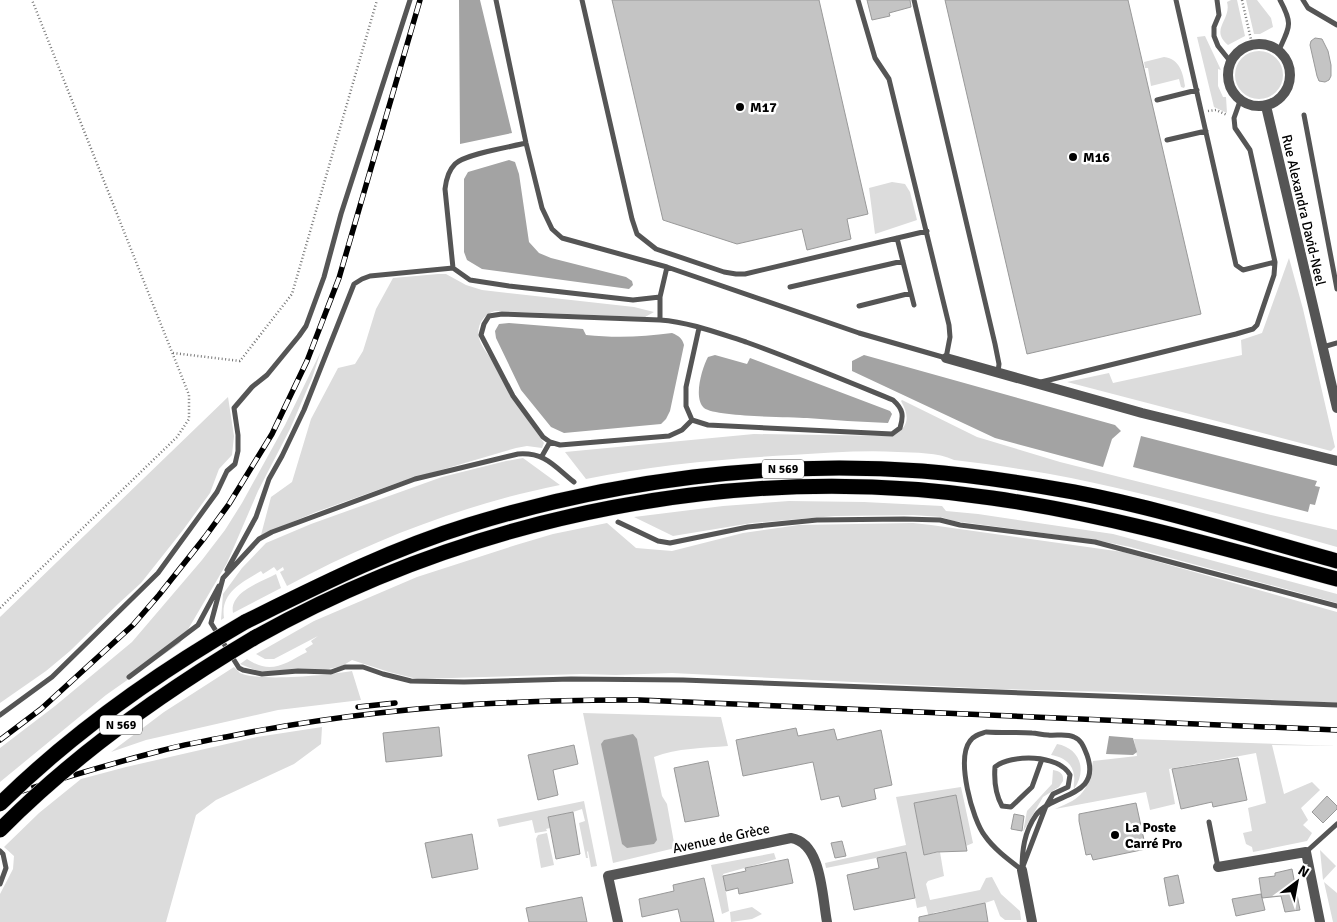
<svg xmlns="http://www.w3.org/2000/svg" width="1337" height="922" viewBox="0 0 1337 922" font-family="Signika,sans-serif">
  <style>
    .green { fill: #dcdcdc }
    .water { fill: #a3a3a3 }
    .building { fill: #c4c4c4; stroke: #999 }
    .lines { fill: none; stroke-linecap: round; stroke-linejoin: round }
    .highway-casing { stroke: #dbdbdb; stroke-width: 16 }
    .path { stroke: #777; stroke-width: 2.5; stroke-dasharray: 1 2.5; stroke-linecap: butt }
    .lane { stroke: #555; stroke-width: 5 }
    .street { stroke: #555; stroke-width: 10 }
    .highway { stroke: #000; stroke-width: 15 }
    .rail-casing { stroke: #000; stroke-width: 5.5 }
    .rail { stroke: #fff; stroke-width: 4; stroke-dasharray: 11; stroke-linecap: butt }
    .highway-bridge-casing { stroke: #dbdbdb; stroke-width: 16; stroke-linecap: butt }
    .highway-bridge { stroke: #000; stroke-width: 15 }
    .poi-dot { fill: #000; stroke: #fff; stroke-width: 2 }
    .labels { text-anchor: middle; stroke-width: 5; stroke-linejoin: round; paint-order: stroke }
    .shield { fill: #fff; stroke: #4c4c4c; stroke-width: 1 }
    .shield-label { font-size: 12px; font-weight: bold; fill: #000 }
    .poi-label { font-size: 14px; font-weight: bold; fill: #000; stroke: #fff; text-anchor: start }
    .street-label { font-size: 14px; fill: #000; stroke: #fff }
  </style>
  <rect width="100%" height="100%" fill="#fff"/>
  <!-- green -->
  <path class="green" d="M1231,0H1237L1245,36L1228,45C1209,29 1232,20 1227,2Z
    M1246,0H1257L1271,18L1273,27L1260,34H1254Z
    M1205,36L1221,70L1218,69V86L1223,97H1226L1227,113L1214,107L1197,37Z
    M1235 75a24 24 0 1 1 48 0a24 24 0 1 1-48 0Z
    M1164,57C1180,59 1183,73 1185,86L1184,88L1181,87L1179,79L1151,86L1148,68H1145L1144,62Z
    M892,182L905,184L910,192L917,220L875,234L869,188Z
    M1289,258L1303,309L1335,447L1331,451L1067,382L1109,373L1113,383L1242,355L1241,340L1262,333Z
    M438,274H446L466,285L482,290L634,307L654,312L645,317L495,311C484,314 476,325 479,338C481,346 488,354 492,361C507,390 525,416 544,443L542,448L527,446L516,448L400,482L316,512L261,535L271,497L292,482L311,419L338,368L355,364L363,351L376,309L393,278Z
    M321,351L312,378L290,429L258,491L227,563L180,643L106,695L0,782V748L55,706L132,642L202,560L225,530L242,503L285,425Z
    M228,397L234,436L232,455L219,469L210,493L183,530L141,583L118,604L70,651L46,671L0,703V617Z
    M902,400L977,437L1060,462L1267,514L1337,530V547C1234,518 1131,487 1026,470C1002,466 978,463 954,460C938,452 915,453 898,452C862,450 827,453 791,455C722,459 654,465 586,479L565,452L754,434L893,436C909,426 910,417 901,401Z
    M523,458L560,485C465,504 372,540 287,586L280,572L284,570L283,567L277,571L274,567L263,574L261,571C243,582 220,592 224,618L221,620L223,594L242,568L266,543L311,524L442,477L506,461Z
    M789,501L864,502L942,506L946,511L978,514L1113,534L1337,594V603L1130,547L1096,540L954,521L941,517L913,515L835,516L752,523L673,536L634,517L723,506Z
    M607,523L636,548L672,551L743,533L799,525L913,523L931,525L1123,552L1337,612V703L1112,692L995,689L672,673L616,675L582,674L417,679L389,672L352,660L342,666L324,670L266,672L255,670L240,664L247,659C271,675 284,664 307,652L305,649L313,644L311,641L318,636L274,659H265L256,654L314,621L417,577L516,545L553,534Z
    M276,574L281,588L233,613C229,592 261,582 276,574Z
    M234,667C235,668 239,672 240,673C259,682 330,675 352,671L361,700L278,710L146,740L111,752L164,712Z
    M583,713L721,717L728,746C704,748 677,748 654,757L662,796L667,804L675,848L613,863Z
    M322,727L321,744L294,764L216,800L196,815L166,922H0V894L13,869L14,856L4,847L39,813L81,779L126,767L257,737Z
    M1134,739L1337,746L1272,745L1284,794L1312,782L1320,790L1301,808L1308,820L1303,825L1312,833L1307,841L1253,852L1252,847L1246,844L1243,833L1252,831L1248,808L1266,803L1256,753L1169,769L1175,804L1150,810L1146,792L1055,809C1084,797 1087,792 1093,761L1137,756Z
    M1057,744C1079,748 1088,769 1074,789C1073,784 1075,781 1074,776C1073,763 1063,757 1051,755Z
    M1053,770C1060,771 1064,774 1063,781L1059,787L1043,797L1023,832L1027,811L1052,784Z
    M961,787L973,843L966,846L956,795L914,803L924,855L940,852L944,876L928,881L926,884L930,900L980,890L986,878L992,877L1001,894L1020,911L1021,920H1005L1000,916L994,900L985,903L933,913L935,922H930L926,906L917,908L906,852L826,868L825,863L906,845L896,797Z
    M584,801L597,866L591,867L588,851L587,852L588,858H586L579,823L585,821L582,809L573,812L548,817L550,828L546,829L547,831L535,833L532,820L499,827L497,819Z
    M547,833L554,865L541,868L536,839L538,835Z
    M1320,850L1336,866L1323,880Z
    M774,853L776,859L723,874L729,911L722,914L711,865Z
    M1324,882L1337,893V922H1333Z
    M752,907L762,914L752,919L731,922L730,912Z"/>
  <!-- water -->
  <path class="water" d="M459,0H480L512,133L460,144Z
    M509,160L515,162L519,174L529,242L539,253L551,258L626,277L632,281L633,285L629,289L482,269L467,260L464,252V179L468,172Z
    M509,323L583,329L586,335C615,338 643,337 672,333C679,336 682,338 684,345L670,411L666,419L661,424L564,433L551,427L521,390L496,338L495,331L499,324Z
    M715,355L747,364L750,358L890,411L892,414L888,423C861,422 834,420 807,418C789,417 716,417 704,408C693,398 702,368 708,357Z
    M864,355L1115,425L1121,431L1112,439L1103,467L995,438L852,371V361Z
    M1141,436L1317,481L1315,486L1320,487L1315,505L1310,504L1308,512L1133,467Z
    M633,734L637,739L657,840L654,844L627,848L622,844L601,744L604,740Z
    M1109,736L1133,738L1137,752L1133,755L1106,754Z"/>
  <!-- building -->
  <path class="building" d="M612,0H819L868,214L847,219L851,239L807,250L802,229L737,244L663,220Z
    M867,0H910L911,7L889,13L890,16L872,20Z
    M945,0H1128L1201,314L1027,354Z
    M1315,38L1322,39L1328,51L1331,65V76L1329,80L1325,82L1319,81L1317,76L1310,45L1311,41Z
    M439,727L442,756L386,762L383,733Z
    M796,728L798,736L834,729L837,740L881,730L892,785L874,789L876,799L842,807L839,796L821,800L813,762L743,776L736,740Z
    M574,745L578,764L553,770L558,795L538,800L528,755Z
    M1238,758L1247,800L1213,807L1212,802L1181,809L1172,769Z
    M708,761L719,816L685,822L674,768Z
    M956,795L967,851L937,852L924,855L914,803Z
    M1327,796L1337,806V809L1323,823L1312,812Z
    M1136,803L1146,849L1093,860L1091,854L1086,855L1079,821V814Z
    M573,812L580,854L556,859L548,817Z
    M1014,814L1024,816L1022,831L1011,829Z
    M472,834L478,869L432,878L425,843Z
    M842,841L846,856L835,858L831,843Z
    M906,852L915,898L854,910L847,875L879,868L877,858Z
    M788,859L793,883L739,894L738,888L726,891L723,876L746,871L745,868Z
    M1292,869L1300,910L1285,912L1281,896L1262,898L1259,878L1275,876V873Z
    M1178,875L1184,903L1169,906L1164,878Z
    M704,878L714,922H681L678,909L642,917L639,899L674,891L673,885Z
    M1261,894L1265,910L1236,916L1232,899Z
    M582,897L587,922H529L526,908Z
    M985,903L988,922H919V917Z"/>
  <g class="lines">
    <defs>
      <path id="highway" d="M245,622C318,586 391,549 469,525C615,480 770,460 922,471C973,475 1024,483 1074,492C1163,509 1250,537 1337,561
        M254,638C475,514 741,461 992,498C1110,515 1223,548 1337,579"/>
    </defs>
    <!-- highway casing -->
    <use href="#highway" class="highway-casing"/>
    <!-- path -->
    <path class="path" d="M1242,0L1252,44
      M1208,111L1216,110L1227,115
      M173,353L240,361L292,294L377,0
      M0,608L177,437L189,419V395L32,0"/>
    <!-- lane -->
    <path class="lane" d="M496,0L526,143L542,208L552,229L562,238L667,267L859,333L946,358L950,337L949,325L889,79L875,58L858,0
      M582,0L632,219L637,234L656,249L724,272L736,274H745L927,231
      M914,0L995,344L999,364L998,372
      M1176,0L1236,265L1243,270L1275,262
      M1217,0L1219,15L1214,27V36L1218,46L1230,61
      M1303,0L1308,8L1337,25
      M1279,50C1290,26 1293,24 1280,0
      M1157,100L1197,90
      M1304,115L1337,289
      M1167,140L1206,131
      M526,143C510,147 465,154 455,164C448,171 446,180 445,189L453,268L470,280L509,286L633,300L660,297L667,267
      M897,238L914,305
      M790,287L903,261
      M660,297V320L502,314L489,316L484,324L481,335L513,396L543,437L550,442L560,445L669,436L682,430L692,420L708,425L892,434L900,428C904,415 903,409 893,400C844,380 796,360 746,342C718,333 689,322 660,320
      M859,306L911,293
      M1323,347L1337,343
      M1041,382L1236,334L1253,329L1257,325L1274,275L1275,262L1250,150L1235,128L1234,118L1240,101
      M692,420L686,406V387L699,328
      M542,456L550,442
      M574,482C554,466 545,452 518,454L415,479L272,532L259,539L223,578L211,623L239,668L243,670L262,674L298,671L331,672L345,667H363L383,674L411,681L464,682L571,679L683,680L1337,705
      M618,522L658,541L670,543L748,527L817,520L904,519L940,520L960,525L1095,542L1337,606
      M227,570L256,517L269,479L282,456L304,410L354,284L362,279L370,276L453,268
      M129,677L198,625L219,586
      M0,715L52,677L158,573L217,492L227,471L235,464L238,451V435L234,408L252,387L267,375L299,336L306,326L324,277L341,214L410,0
      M986,732C1002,733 1017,732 1032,733C1037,733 1042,735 1048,735C1056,736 1066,733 1074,737C1082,740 1084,748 1087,755C1102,798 1053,792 1036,815C1024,832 1022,851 1022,870C1009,860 994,849 985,836C972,819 956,759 970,741C974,735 980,734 986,732Z
      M1209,822L1218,867
      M0,851L3,854L6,868L0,884
      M1306,852L1337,824
      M1023,866L1046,806L1053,794L1068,787L1070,775C1059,754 1011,754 995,767C994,780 996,795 1002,806L1011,807L1032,787L1042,759"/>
    <!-- street -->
    <path class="street" d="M1228 75a31 31 0 1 1 62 0a31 31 0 1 1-62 0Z
      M1266,106L1337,408
      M946,358L1142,413L1337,461
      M1218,867L1306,852L1320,922
      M1022,870L1032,922
      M618,922L608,876L791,838C822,843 822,896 827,922"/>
    <!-- highway -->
    <use href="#highway" class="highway"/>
    <defs>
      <path id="rail" d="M358,707L395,703
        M0,740L41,709L133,625L159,595L205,537L229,504L272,434L307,361L339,278L420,0
        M0,798C53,781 106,765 160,751C181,745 204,741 226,737C363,709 501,699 640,700L1337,730"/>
    </defs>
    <!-- rail casing -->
    <use href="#rail" class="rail-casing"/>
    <!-- rail -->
    <use href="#rail" class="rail"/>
    <defs>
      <path id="highway-bridge" d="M0,804C73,732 157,673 245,622
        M0,830C75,754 163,692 254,638"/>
    </defs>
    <!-- highway-bridge casing -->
    <use href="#highway-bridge" class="highway-bridge-casing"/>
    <!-- highway-bridge -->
    <use href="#highway-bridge" class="highway-bridge"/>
  </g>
  <!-- markers -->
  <g class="poi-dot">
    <circle cx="740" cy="107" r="5"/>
    <circle cx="1073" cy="157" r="5"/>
    <circle cx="1115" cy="835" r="5"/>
  </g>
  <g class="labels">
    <!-- shield labels -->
    <g class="shield">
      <rect x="762" y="459.5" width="42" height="19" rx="4"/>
      <rect x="100" y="715.5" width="42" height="19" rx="4"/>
    </g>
    <g class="shield-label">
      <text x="783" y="473">N 569</text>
      <text x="121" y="729">N 569</text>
    </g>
    <!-- poi labels -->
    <g class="poi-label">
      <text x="750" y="112">M17</text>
      <text x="1083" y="162">M16</text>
      <text x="1125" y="832">La Poste<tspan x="1125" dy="16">Carré Pro</tspan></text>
    </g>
    <!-- street labels -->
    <g class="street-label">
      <text transform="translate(1304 210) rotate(77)" y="5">Rue Alexandra David-Neel</text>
      <text transform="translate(721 838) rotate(-12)" y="5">Avenue de Grèce</text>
    </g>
  </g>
  <!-- north arrow -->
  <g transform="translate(1297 882) rotate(32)" stroke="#ffffff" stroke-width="4" paint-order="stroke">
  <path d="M0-4L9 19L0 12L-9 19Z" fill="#000000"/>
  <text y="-8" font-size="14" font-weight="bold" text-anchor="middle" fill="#000000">N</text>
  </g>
</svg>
